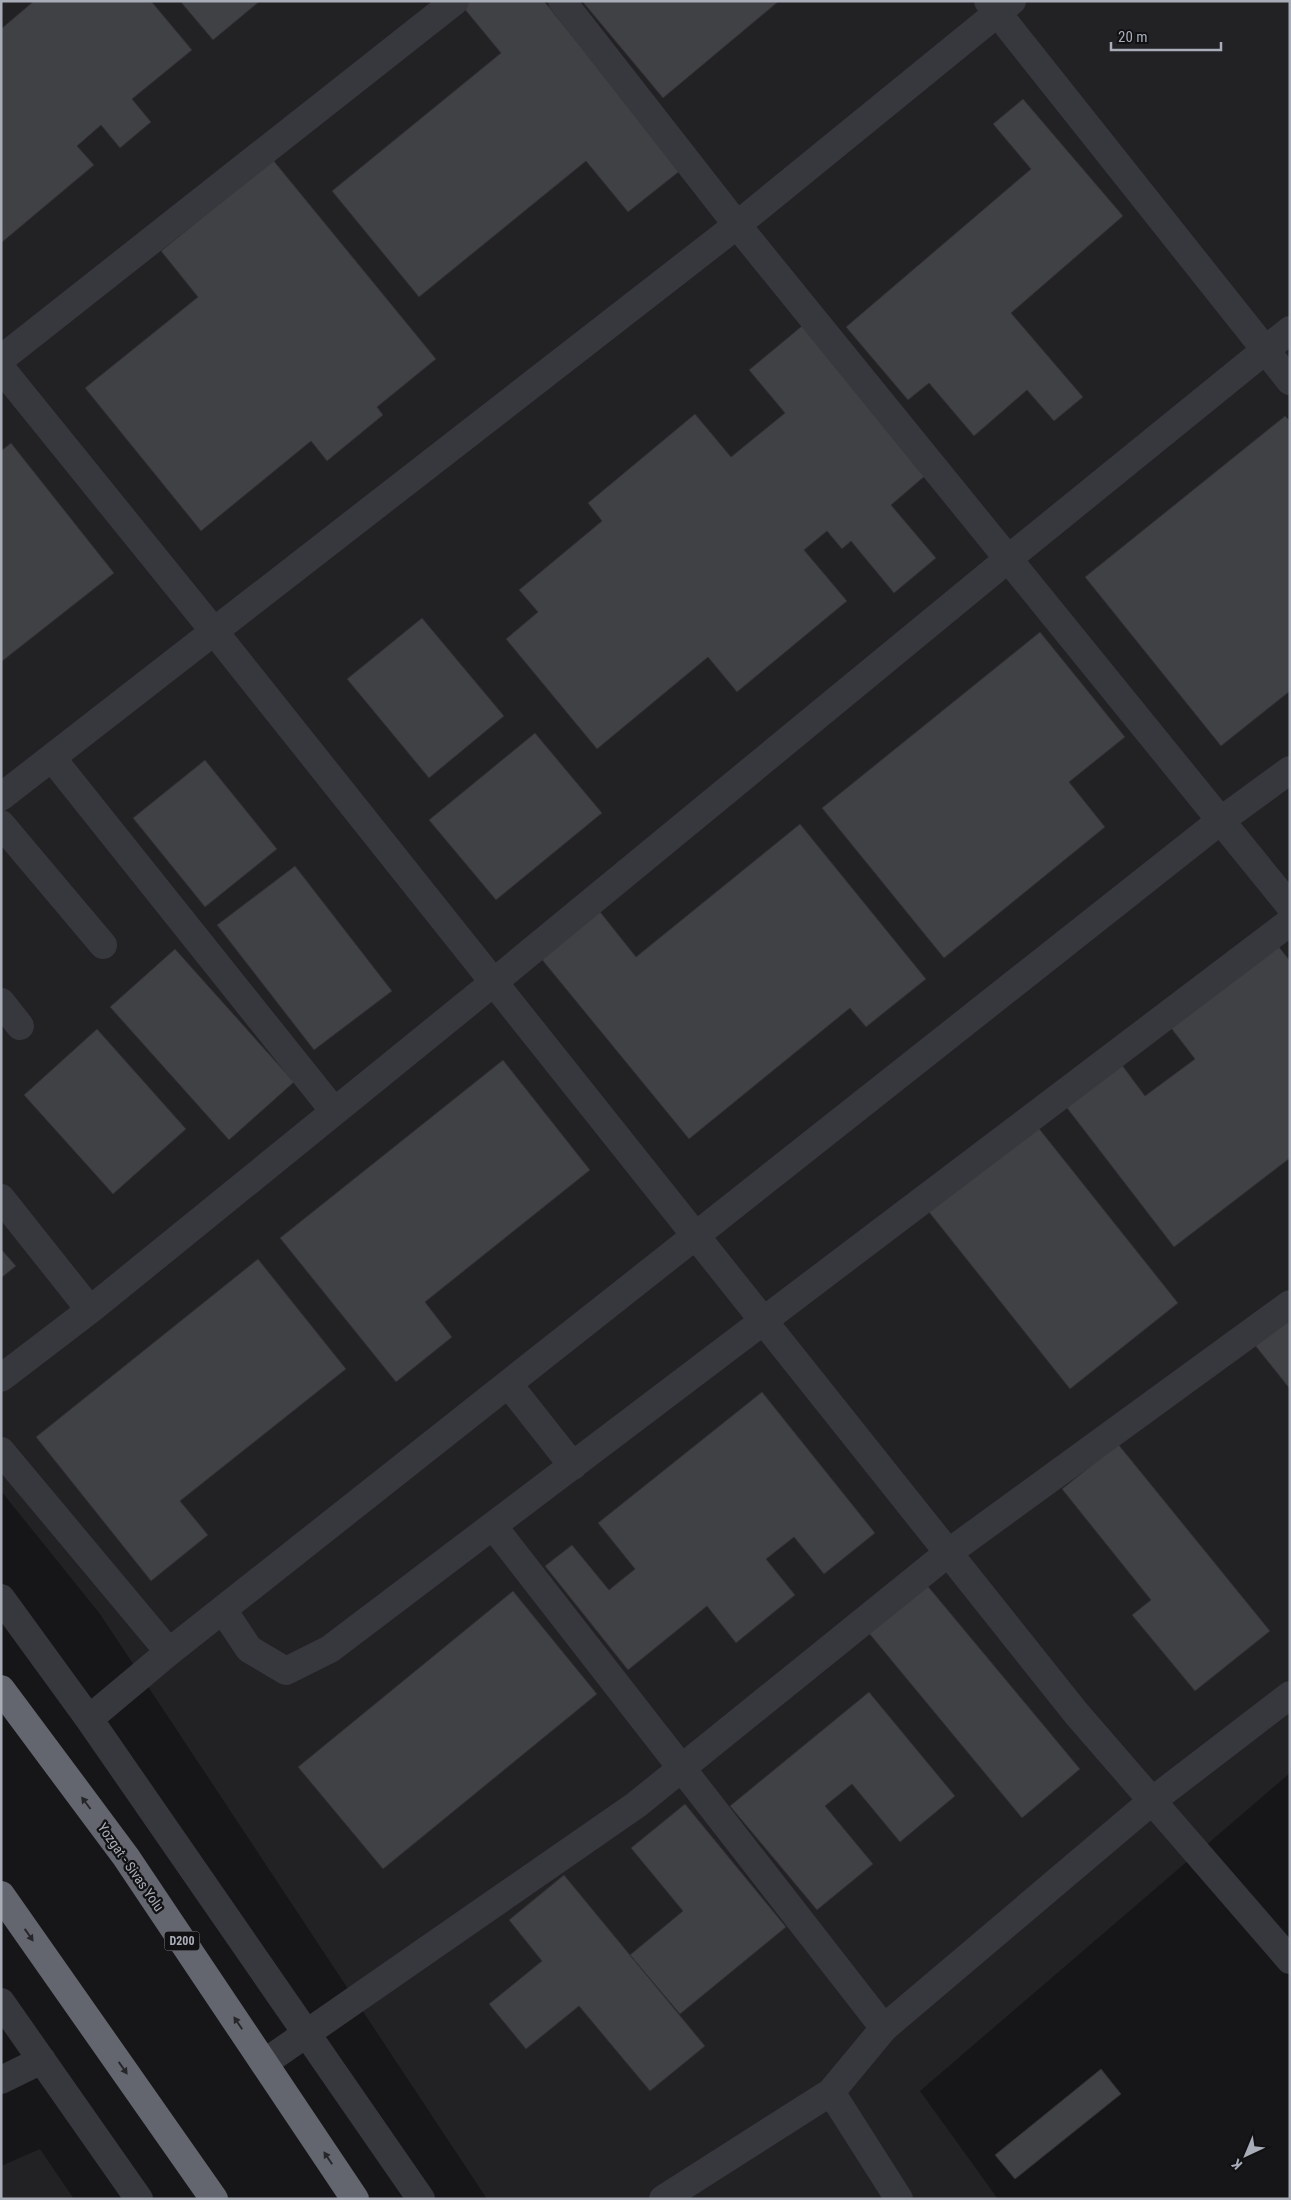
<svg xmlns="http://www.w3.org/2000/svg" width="1291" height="2200" viewBox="0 0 1291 2200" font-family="'Roboto Condensed',sans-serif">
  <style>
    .built { fill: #222225 }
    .building { fill: #404145; stroke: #303034 }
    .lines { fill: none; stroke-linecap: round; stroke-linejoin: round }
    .minor { stroke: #37383d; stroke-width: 28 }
    .highway { stroke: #63666e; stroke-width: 28 }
    .oneway { fill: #26262a }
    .labels { text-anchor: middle; stroke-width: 4.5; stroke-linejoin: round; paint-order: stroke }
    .shield { fill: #111113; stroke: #7b7e86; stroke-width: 1 }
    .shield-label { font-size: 12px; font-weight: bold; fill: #a8adb8 }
    .street-label { font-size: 14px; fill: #a8adb8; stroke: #111113 }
  </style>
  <rect width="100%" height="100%" fill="#161618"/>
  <!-- built -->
  <path class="built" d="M1,1H1290V1773L920,2091L998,2199H487L100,1614L1,1491Z
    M40,2149L74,2199H1V2166Z"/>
  <!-- building -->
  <path class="building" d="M34,1H151L192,50L132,99L151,122L120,148L101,125L77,146L94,165L1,243V29Z
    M180,1H260L213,40Z
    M470,1H544L681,170L628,212L586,161L419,297L332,191L501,53L463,7Z
    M582,1H779L663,98Z
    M1023,99L1123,216L1011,313L1083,397L1054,421L1027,390L974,436L929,383L908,400L846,327L1031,169L993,124Z
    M273,160L436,359L377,407L383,415L327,461L311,441L201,531L85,388L198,297L161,251Z
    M802,326L926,475L891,505L936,558L894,593L851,541L842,549L827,531L804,550L847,601L737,692L708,657L597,749L506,639L538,612L519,590L602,521L588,503L695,414L731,457L785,413L749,370Z
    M1285,416L1290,421V691L1221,746L1085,577Z
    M11,443L114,573L1,662V451Z
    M422,618L504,716L429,778L347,679Z
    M1040,632L1125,737L1069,782L1105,827L944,958L822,808Z
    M535,733L602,813L496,900L429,820Z
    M205,760L277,849L205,907L133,818Z
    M800,824L926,979L866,1027L850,1008L689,1139L539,956L597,908L636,957Z
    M295,866L392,991L314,1050L217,925Z
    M1275,942L1290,961V1158L1174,1247L1064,1104L1119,1061L1145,1096L1195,1059L1168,1024Z
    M175,949L294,1082L229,1140L110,1007Z
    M97,1029L186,1129L113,1194L24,1095Z
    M503,1060L590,1170L425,1302L452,1337L396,1382L280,1238Z
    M1037,1126L1178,1303L1070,1389L929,1212Z
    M1,1249L16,1266L1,1278Z
    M258,1259L346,1369L180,1501L208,1535L151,1581L36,1437Z
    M1290,1315V1389L1254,1344Z
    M762,1392L875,1533L824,1574L794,1537L766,1559L795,1595L736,1643L707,1606L628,1670L545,1566L572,1545L609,1590L635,1569L598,1523Z
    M1118,1444L1270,1631L1195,1691L1132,1615L1151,1600L1062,1489Z
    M926,1584L1080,1769L1022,1818L868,1632Z
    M513,1591L597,1694L383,1869L298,1767Z
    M869,1692L955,1796L900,1842L852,1784L825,1806L873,1864L817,1910L730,1806Z
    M685,1804L786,1927L680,2014L630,1955L683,1911L631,1848Z
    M564,1875L705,2046L650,2091L579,2006L526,2049L489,2004L542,1961L509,1920Z
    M1101,2069L1121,2094L1015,2179L995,2155Z"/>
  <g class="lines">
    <!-- minor -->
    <path class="minor" d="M562,1L737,225L1290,906
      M988,1L1290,381
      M1,359L455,1
      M1,368L213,630L1076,1713L1290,1960
      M52,758L334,1111
      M1,797L737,225L1012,1
      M1,824L103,945
      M1,1002L20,1026
      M1,1198L90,1310
      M1,1378L90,1310L494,982L1008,559L1290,330
      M509,1385L573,1466
      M1,1451L169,1652
      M493,1526L884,2028
      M1,1598L89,1719L421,2199
      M223,1610L249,1649L286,1671L330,1649L1290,922
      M89,1719L169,1652L1220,821L1290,770
      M1,2002L139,2199
      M264,2063L636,1805L948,1553L1290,1304
      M1,2080L42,2060
      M831,2092L899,2199
      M663,2199L831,2092L884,2028L1152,1801L1290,1695"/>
    <!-- highway -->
    <path class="highway" d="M1,1689L126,1857L355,2199
      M1,1895L214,2199"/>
  </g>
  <!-- one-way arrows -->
  <defs><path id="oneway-solid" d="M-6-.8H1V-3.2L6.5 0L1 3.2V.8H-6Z" transform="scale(1.25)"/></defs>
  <g class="oneway">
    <use href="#oneway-solid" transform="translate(86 1803) rotate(-127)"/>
    <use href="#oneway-solid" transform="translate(29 1935) rotate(55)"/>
    <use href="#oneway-solid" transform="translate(238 2023) rotate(-124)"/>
    <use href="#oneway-solid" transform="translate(123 2068) rotate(55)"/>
    <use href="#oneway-solid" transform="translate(328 2158) rotate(-124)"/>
  </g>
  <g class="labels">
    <!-- shield labels -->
    <rect class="shield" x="164.5" y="1931.5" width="35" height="19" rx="4"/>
    <g class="shield-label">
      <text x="182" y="1945">D200</text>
    </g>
    <!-- street labels -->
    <g class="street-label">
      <text transform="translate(131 1867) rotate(55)" y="5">Yozgat - Sivas Yolu</text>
    </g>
  </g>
  <!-- border -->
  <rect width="1291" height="2200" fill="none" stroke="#a8adb8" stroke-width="5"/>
  <!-- north arrow -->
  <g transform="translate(1246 2155) rotate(224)" stroke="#111113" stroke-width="4" paint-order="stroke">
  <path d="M0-4L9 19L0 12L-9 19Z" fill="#a8adb8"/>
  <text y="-8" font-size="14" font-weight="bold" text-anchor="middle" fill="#a8adb8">K</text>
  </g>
  <!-- scale -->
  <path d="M1111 42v8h110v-8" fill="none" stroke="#a8adb8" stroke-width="2.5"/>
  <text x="1118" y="42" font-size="15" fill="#a8adb8" stroke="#111113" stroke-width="4" paint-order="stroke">20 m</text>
</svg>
